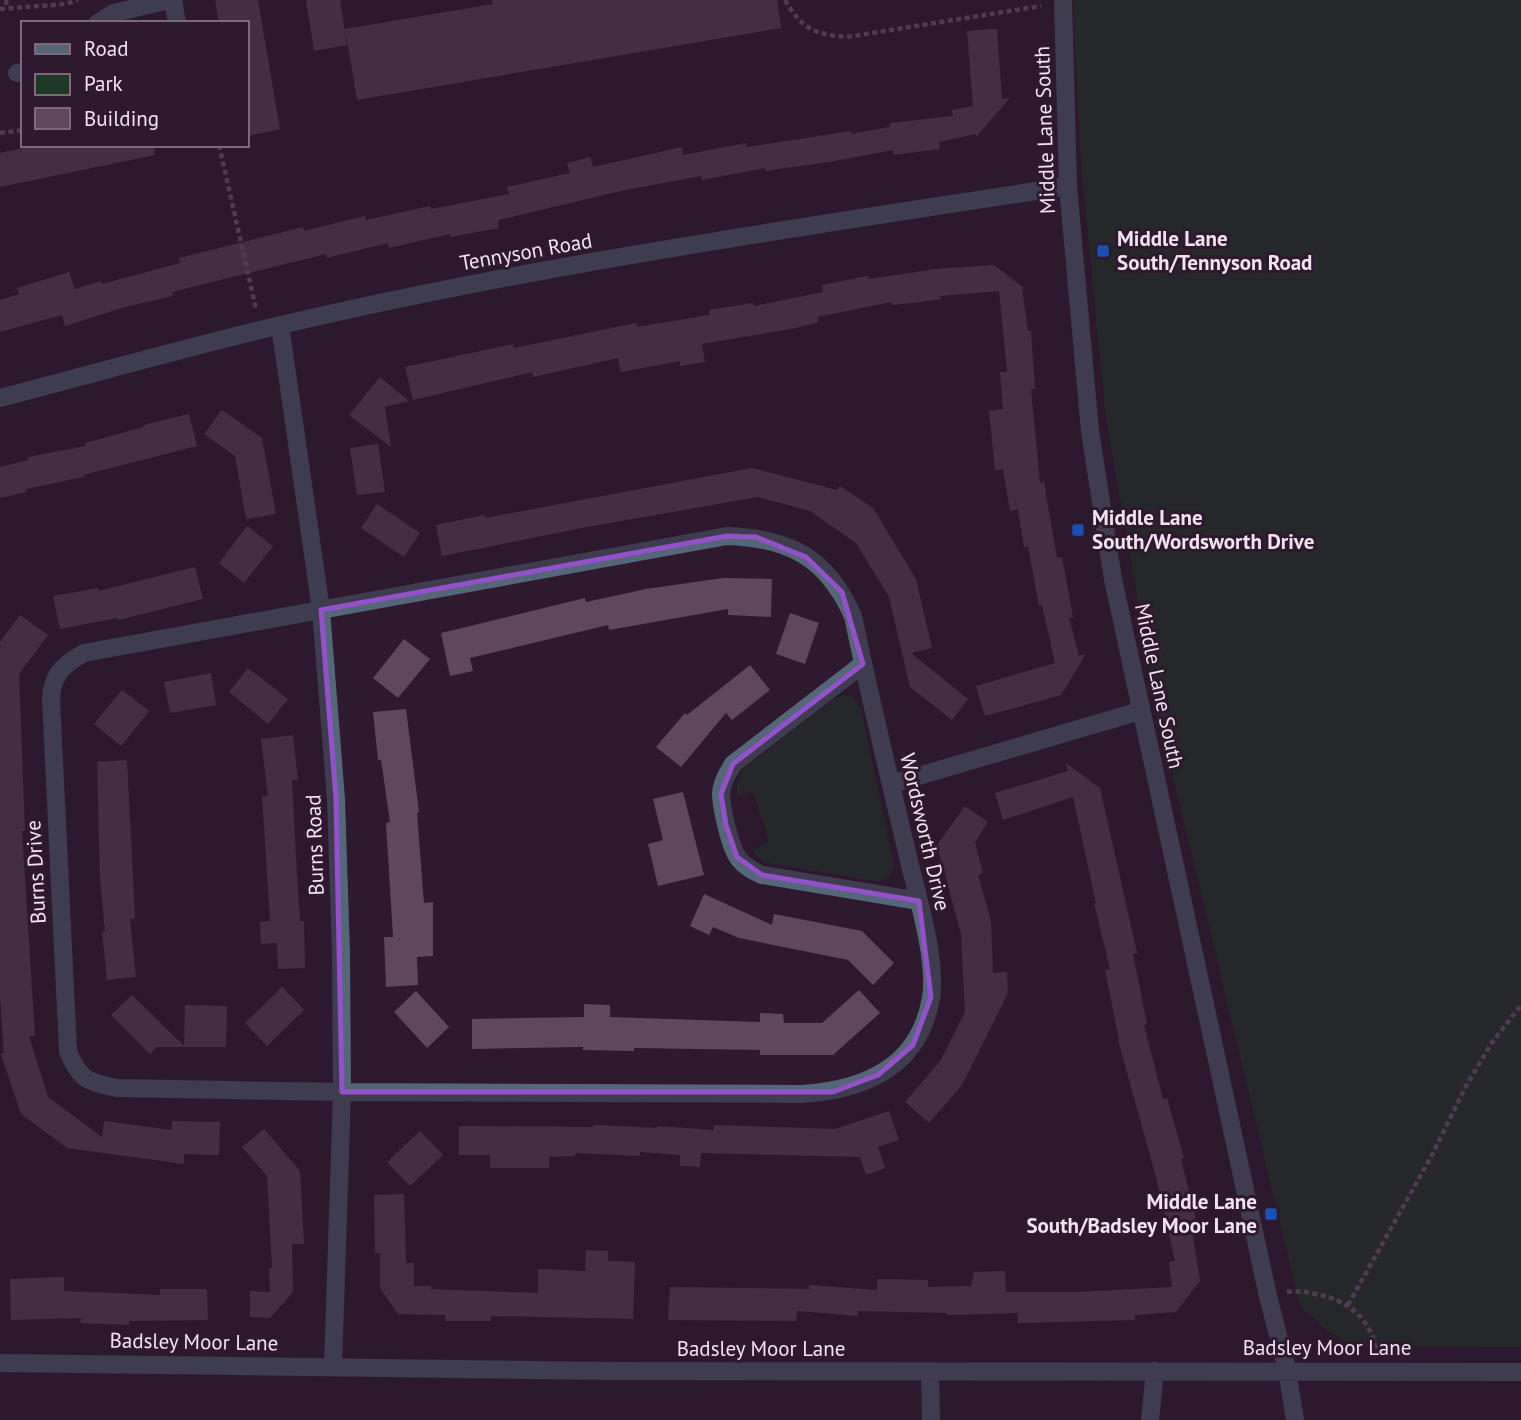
<svg xmlns="http://www.w3.org/2000/svg" width="1521" height="1420" viewBox="0 0 1521 1420" font-family="'PT Sans',sans-serif">
  <style>
    .green { fill: #1d3926 }
    .building { fill: #5f475e }
    .lines { fill: none; stroke-linecap: round; stroke-linejoin: round }
    .path { stroke: #786578; stroke-width: 4.5; stroke-dasharray: 5 3.5; stroke-linecap: butt }
    .minor { stroke: #556679; stroke-width: 18 }
    .marked { fill: none; stroke: #9351c9; stroke-width: 5; stroke-linejoin: round }
    .transit-dot { fill: #1a4fb4; stroke: #2e192e; stroke-width: 2.5 }
    .labels { text-anchor: middle; stroke-width: 6; stroke-linejoin: round; paint-order: stroke }
    .street-label { font-size: 21px; fill: #f2e3f1; stroke: #2e192e }
    .poi-label { font-size: 21px; font-weight: bold; fill: #f2e3f1; stroke: #2e192e; text-anchor: start }
  </style>
  <rect width="100%" height="100%" fill="#2e192e"/>
  <!-- green -->
  <path class="green" d="M1073,0H1521V1347L1354,1346L1326,1330L1300,1306L1156,705L1106,417L1080,152Z
    M844,695L853,697L861,710L894,865C892,877 886,880 875,881L764,862L752,850L770,842L753,792L737,796V784L742,770L831,701Z"/>
  <!-- building -->
  <path class="building" d="M215,0H258L280,129L247,136V23H219Z
    M306,0H340L347,45L314,51Z
    M492,0H777L781,28L357,100L345,29L493,4Z
    M997,29L1002,99L1010,98L976,137V134L939,142L940,149L893,155V150L829,162L765,171V168L702,180L701,176L625,190L498,220L499,228L450,237V234L389,248L388,243L327,258L326,254L172,292L173,296L125,307L65,326L62,315L0,332V300L19,294L17,288L69,272L75,289L101,281L102,284L180,263L179,258L303,227L304,231L365,216L366,220L430,206L431,209L509,194L507,187L570,173L567,163L590,157L593,167L682,147L683,155L746,143L747,147L851,131V134L890,127V123L953,116L952,110L973,106L967,31Z
    M37,145H154L155,155L0,187V153Z
    M994,265L1025,289H1022L1028,331H1031L1035,389H1031L1040,483L1044,482L1057,558L1062,557L1073,617L1069,618L1079,656L1086,654L1061,695L985,716L976,686L1055,663L1042,605L1039,606L1028,546L1024,547L1018,509L1010,511L1003,469L995,470L989,411L1003,409L1000,372H1007L999,291L940,296L941,299L912,303L891,305V302L818,317V322L796,328L702,344L705,362L680,366V361L621,372L618,358L533,377L532,372L413,400L405,367L513,344L514,348L636,323L637,327L709,315V310L753,303L754,306L823,292L822,285L868,276L869,279L936,269Z
    M380,377L409,401L385,407L391,447L349,415Z
    M222,410L262,438L276,514L246,519L235,456L204,434Z
    M189,414L197,446L83,475V477L26,489V492L0,498V467L28,460V457L86,446L85,443L144,427L143,425Z
    M378,444L385,492L357,495L350,448Z
    M752,468L837,490L840,486L873,508L916,579L932,648L911,653L968,699L952,720L910,687L889,597L856,543L810,511L758,497L587,527L442,556L436,525L484,515L485,518Z
    M377,504L420,533L404,557L361,528Z
    M247,526L273,546L244,583L219,563Z
    M195,567L203,599L118,620L117,618L60,629L53,596L98,588L99,591Z
    M723,578L772,579L771,617L728,615V609L609,630L608,625L470,658L473,671L450,676L441,633L585,598L586,602L646,589Z
    M790,613L819,623L805,664L776,654Z
    M20,615L48,635L19,674L25,831H22L35,1036H29L48,1097L102,1137L104,1121L172,1130V1121L220,1122L219,1155L184,1154V1164L67,1148L21,1114L1,1054L4,1053L0,996V642Z
    M404,639L430,659L398,698L373,678Z
    M750,665L770,690L732,720L726,713L681,767L656,747L685,713L687,715Z
    M248,668L288,699L268,724L229,692Z
    M211,673L216,705L170,713L164,682Z
    M122,690L149,711L121,746L94,724Z
    M406,709L419,812L417,813L424,903L433,902V956L417,957L418,985L386,987L384,937H393L386,823L390,822L381,760H378L373,712Z
    M293,735L298,780H292L296,857L300,921H304L305,968L278,969L277,943L261,944L260,922L270,921L262,796H268L261,739Z
    M127,760L135,918L130,919L136,977L107,980L102,932H105L100,878L97,762Z
    M1066,763L1100,788L1137,953L1133,954L1147,1024L1144,1025L1163,1099L1167,1098L1184,1158L1181,1159L1198,1228L1192,1230L1200,1281L1176,1312L1135,1315V1320L1018,1323V1313L948,1315L947,1313L858,1311V1316L797,1311L796,1321L668,1320L670,1287L809,1289V1285L877,1290V1279L928,1280V1287L971,1286L974,1272L1005,1271L1006,1292H1078L1172,1287L1169,1262L1175,1261L1156,1177L1118,1040H1119L1105,970L1110,969L1094,903H1096L1073,797L1003,820L995,793L1068,771Z
    M683,792L704,875L658,886L648,844L663,840L653,799Z
    M965,806L988,822L975,842L983,873L978,875L991,921L993,973L1007,972L1008,993L962,1085L929,1123L905,1102L941,1060L965,1012L961,934L937,845Z
    M704,894L772,925L774,914L862,931L894,963L873,985L848,960L739,938L713,927L709,935L690,926Z
    M282,987L304,1010L267,1046L245,1023Z
    M859,990L880,1013L833,1055H760V1050L634,1048V1051L583,1050V1047L472,1049V1019L584,1017V1004L610,1005V1017L760,1022V1013L783,1014L784,1023H822Z
    M416,991L449,1027L427,1048L394,1012Z
    M132,995L184,1046L185,1005L227,1006L226,1047H157L150,1054L111,1015Z
    M889,1111L899,1140L878,1147L885,1168L866,1175L860,1157L701,1153L700,1167L680,1166V1155L640,1152V1156L575,1153V1156L549,1157V1168H490V1155H459V1126L593,1127V1125L657,1128V1126L714,1130V1125L835,1129Z
    M264,1129L300,1171L304,1244H292L293,1292L270,1318L250,1317V1291L270,1292L269,1268H272L267,1176L242,1147Z
    M420,1131L443,1155L410,1186L387,1162Z
    M404,1194L406,1263H414V1286H431V1289L538,1293V1269L585,1271L586,1250L608,1251V1261L635,1262L633,1319L491,1316V1321H445V1315L398,1314L380,1288V1253L375,1254L374,1195Z
    M64,1277V1291L160,1295V1289H207L208,1320L129,1321V1325L80,1323L81,1318L11,1320L10,1279Z"/>
  <g class="lines">
    <!-- path -->
    <path class="path" d="M6,0L7,8
      M785,0C802,29 814,34 847,37L1041,6
      M0,9L66,4L78,0
      M0,133L23,130
      M219,145L256,309
      M1287,1292C1297,1290 1306,1292 1316,1294C1348,1300 1371,1319 1377,1352
      M1348,1305L1432,1155L1465,1088L1491,1044L1521,1005"/>
    <!-- minor -->
    <path class="minor" d="M173,0L177,23
      M1063,0L1068,186L1090,431L1113,579L1268,1296L1287,1370L1295,1420
      M98,23L114,13L169,0
      M17,73L23,72
      M280,325L321,610L336,799L341,953L342,1092L333,1367
      M0,398C93,374 187,347 281,325C540,264 805,227 1068,186
      M727,536C790,538 827,558 853,616C870,699 890,780 909,861C918,899 937,960 931,998C919,1067 865,1090 802,1094L342,1092L117,1088C87,1082 79,1079 68,1051L51,699C52,674 63,665 84,653Z
      M863,664L733,764C727,774 721,784 721,795C722,810 730,848 739,859C745,867 753,871 762,875L919,901
      M891,784L1140,711
      M0,1363L613,1371L1521,1372
      M930,1372L931,1420
      M1150,1420L1155,1371"/>
  </g>
  <!-- marked area -->
  <path d="M0 0H1521V1420H0ZM727,536L756,537L806,557L842,592L863,664L733,764L721,794L726,825L737,857L762,875L919,901L931,997L913,1045L878,1075L833,1092H342L336,799L321,610Z" fill="#2e192e" fill-opacity=".55" fill-rule="evenodd"/>
  <path class="marked" d="M727,536L756,537L806,557L842,592L863,664L733,764L721,794L726,825L737,857L762,875L919,901L931,997L913,1045L878,1075L833,1092H342L336,799L321,610Z"/>
  <!-- markers -->
  <g class="transit-dot">
    <rect x="1096" y="244" width="14" height="14" rx="3.5"/>
    <rect x="1071" y="523" width="14" height="14" rx="3.5"/>
    <rect x="1264" y="1207" width="14" height="14" rx="3.5"/>
  </g>
  <g class="labels">
    <!-- street labels -->
    <g class="street-label">
      <text transform="translate(1045 130) rotate(-92)" y="7">Middle Lane South</text>
      <text transform="translate(526 252) rotate(-10)" y="7">Tennyson Road</text>
      <text transform="translate(1159 686) rotate(78)" y="7">Middle Lane South</text>
      <text transform="translate(925 832) rotate(77)" y="7">Wordsworth Drive</text>
      <text transform="translate(315 845) rotate(-92)" y="7">Burns Road</text>
      <text transform="translate(36 872) rotate(-93)" y="7">Burns Drive</text>
      <text transform="translate(194 1342) rotate(1)" y="7">Badsley Moor Lane</text>
      <text x="1327" y="1355">Badsley Moor Lane</text>
      <text x="761" y="1356">Badsley Moor Lane</text>
    </g>
    <!-- poi labels -->
    <g class="poi-label">
      <text x="1117" y="246">Middle Lane<tspan x="1117" dy="24">South/Tennyson Road</tspan></text>
      <text x="1092" y="525">Middle Lane<tspan x="1092" dy="24">South/Wordsworth Drive</tspan></text>
      <text x="1257" y="1209" text-anchor="end">Middle Lane<tspan x="1257" dy="24">South/Badsley Moor Lane</tspan></text>
    </g>
  </g>
  <!-- legend -->
  <rect x="21" y="21" width="228" height="126" fill="#2e192e" stroke="#7c6a7c" stroke-width="2"/>
  <rect x="35" y="44" width="35" height="10" fill="#556679" stroke="#7c6a7c" stroke-width="2"/>
  <text x="84" y="56" font-size="21" fill="#f2e3f1">Road</text>
  <rect x="35" y="74" width="35" height="21" fill="#1d3926" stroke="#7c6a7c" stroke-width="2"/>
  <text x="84" y="91" font-size="21" fill="#f2e3f1">Park</text>
  <rect x="35" y="108" width="35" height="21" fill="#5f475e" stroke="#7c6a7c" stroke-width="2"/>
  <text x="84" y="126" font-size="21" fill="#f2e3f1">Building</text>
</svg>
